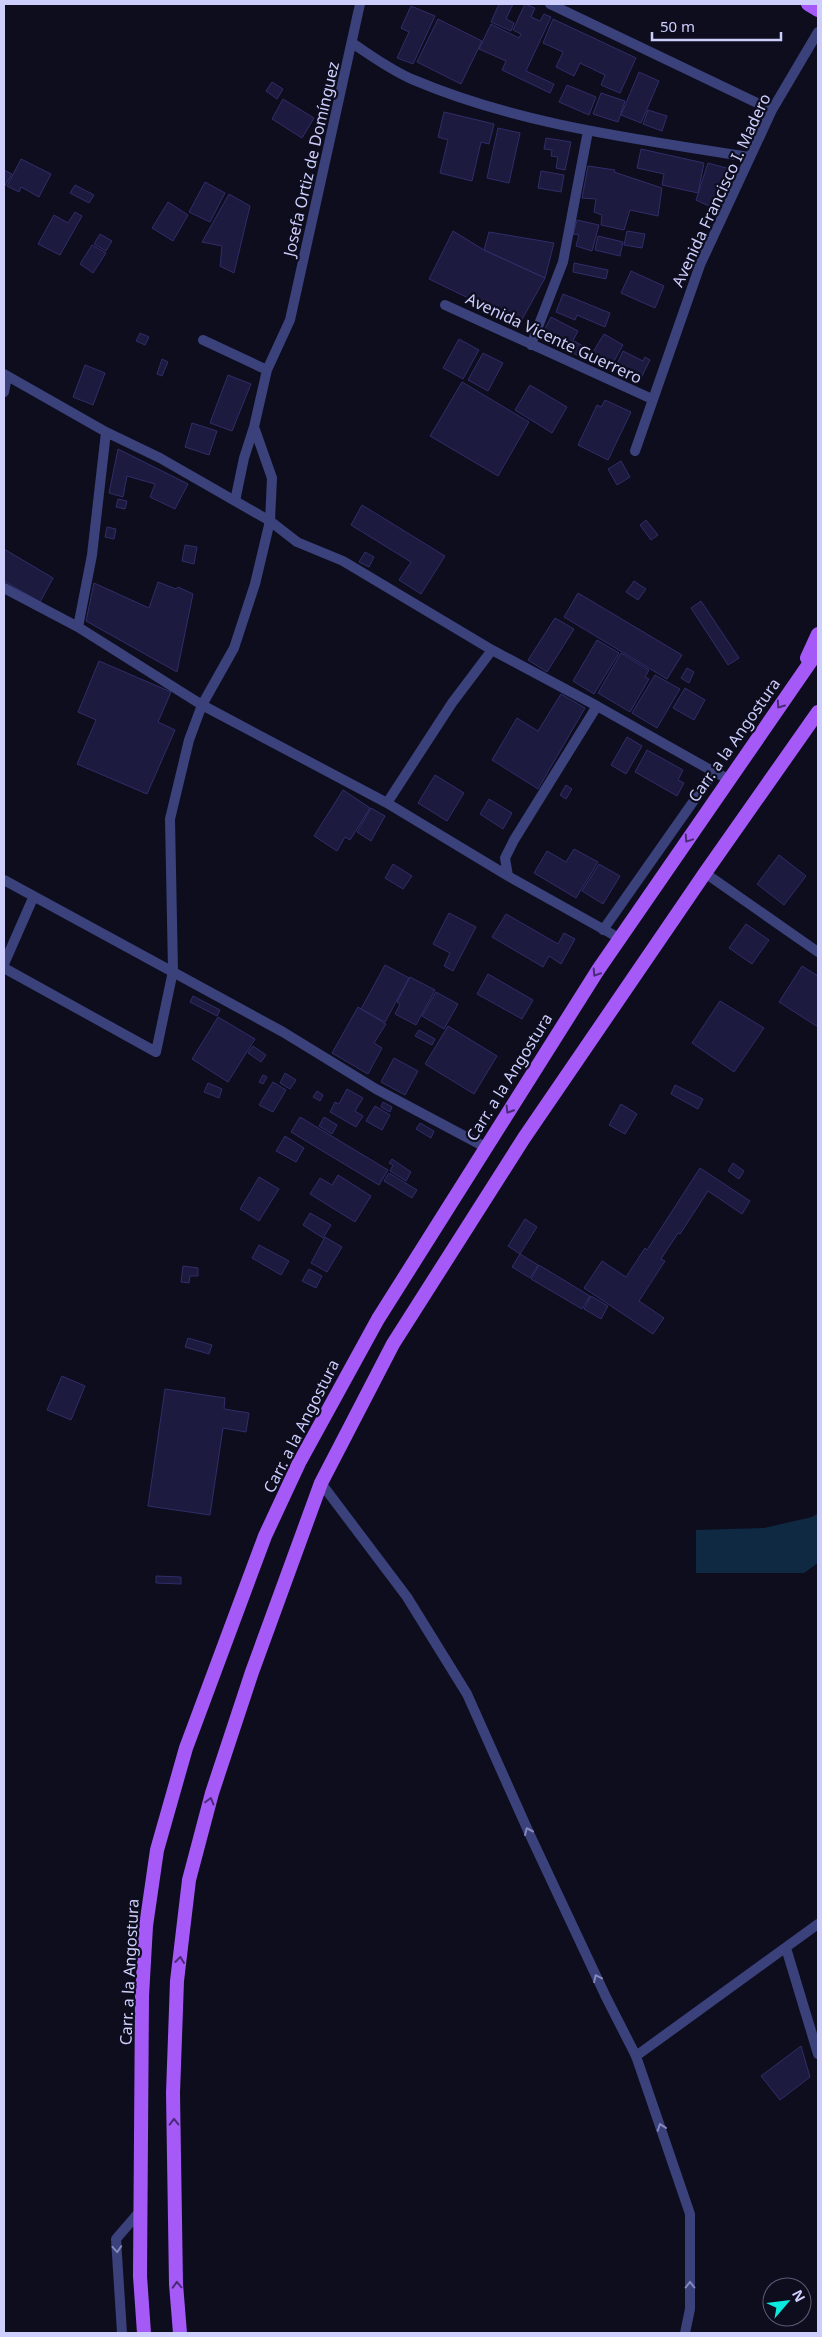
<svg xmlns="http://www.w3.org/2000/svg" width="822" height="2337" viewBox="0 0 822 2337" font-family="'Noto Sans',sans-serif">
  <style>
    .water { fill: #0e2941 }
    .building { fill: #1c1a3e; stroke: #302d69 }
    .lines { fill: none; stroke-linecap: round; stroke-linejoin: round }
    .minor { stroke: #3a417b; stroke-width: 10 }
    .tertiary { stroke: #3a417b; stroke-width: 10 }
    .primary { stroke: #a559f7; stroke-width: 14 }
    .oneway { stroke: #4a2b75 }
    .oneway2 { stroke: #8488bc }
    .labels { text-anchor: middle; stroke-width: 4.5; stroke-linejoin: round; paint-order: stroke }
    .street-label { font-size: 16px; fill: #cdcefc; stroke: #0d0d1e }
  </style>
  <rect width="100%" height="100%" fill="#0d0d1e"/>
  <!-- water -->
  <path class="water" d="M818,1513V1563L804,1573H696V1530L764,1528L812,1517Z"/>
  <!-- building -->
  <path class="building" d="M499,4H513L506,19L514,23L511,31L491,22Z
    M525,4L535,8L531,17L540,21L544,14L551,17L526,71L554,84L550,93L502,70L506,61L479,49L491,24L519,38L521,34L513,30Z
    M411,6L435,16L413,64L397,58L409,32L401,28Z
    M438,19L482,41L461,84L417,62Z
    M553,19L636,58L620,93L601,85L605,75L580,63L574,76L556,67L563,52L543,43Z
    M639,72L659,81L641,123L621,115Z
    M272,82L283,89L277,99L266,91Z
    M567,85L596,97L589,115L559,102Z
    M601,93L625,101L618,122L593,114Z
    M283,99L314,118L302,138L272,119Z
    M648,110L667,116L662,131L643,124Z
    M444,112L494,124L489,144L481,142L472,181L440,173L448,140L438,137Z
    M498,128L520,133L509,183L487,178Z
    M546,138L571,142L565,170L556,168L558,157L551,156L552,150L544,149Z
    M641,149L704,163L698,193L662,185L664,174L637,168Z
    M21,159L51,174L39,197L21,187L19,192L7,186Z
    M708,163L730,169L713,208L696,200Z
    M588,166L615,170L614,172L662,188L658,216L630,210L624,230L601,225L602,215L594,212L596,199L582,198Z
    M4,170L12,174L4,187Z
    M541,171L564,175L561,192L538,188Z
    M205,182L225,193L210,222L189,212Z
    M75,185L94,195L89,203L70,193Z
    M229,194L250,206L234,273L220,266L222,246L202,242Z
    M168,202L188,215L173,241L152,228Z
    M75,212L82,216L60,255L38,244L54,215L68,223Z
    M577,220L599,225L592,251L576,246L579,235L573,234Z
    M453,231L484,250L545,278L520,323L429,279Z
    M627,231L645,234L642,248L624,245Z
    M489,232L554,243L545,278L484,250Z
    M100,234L112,241L106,251L94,244Z
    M598,236L623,242L620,256L595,250Z
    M92,245L106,253L93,273L80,264Z
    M574,263L608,270L606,279L573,272Z
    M631,271L664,286L655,308L621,293Z
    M563,294L610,313L605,327L577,315L575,320L556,312Z
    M551,317L578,331L567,352L540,338Z
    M140,333L149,337L145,345L136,341Z
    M604,334L623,345L613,363L593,352Z
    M459,339L479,350L463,379L443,368Z
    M574,341L590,350L585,359L569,351Z
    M623,351L643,361L645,357L650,360L641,378L616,366Z
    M483,353L503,363L488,391L468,380Z
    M162,359L168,362L162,376L157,374Z
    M85,365L105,373L93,405L73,397Z
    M228,375L251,384L232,431L210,423Z
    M462,382L529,422L498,476L430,436Z
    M530,385L567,407L552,433L515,410Z
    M605,400L631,412L608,460L578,445L597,405L601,407Z
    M192,423L217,431L209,455L185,447Z
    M118,449L188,484L175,509L150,497L155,484L127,476L123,497L109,493Z
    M621,461L630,477L617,485L608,469Z
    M118,499L127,501L125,509L116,507Z
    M362,505L445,556L421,594L399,580L411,562L351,525Z
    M646,520L658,535L651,540L640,525Z
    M107,527L116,529L114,539L105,537Z
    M185,545L197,547L194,564L182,561Z
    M4,549L53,578L40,602L4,581Z
    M365,552L374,557L369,567L359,562Z
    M634,581L646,589L638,600L626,592Z
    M158,582L176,589L178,587L193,594L177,672L86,621L94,583L149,608Z
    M578,593L682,655L667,679L564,617Z
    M701,601L739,658L728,665L691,608Z
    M555,618L574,629L547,672L528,660Z
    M597,640L619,653L594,694L573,681Z
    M621,653L649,670L645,677L649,679L630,712L598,693Z
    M99,661L171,692L158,722L175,730L147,794L77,764L96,720L78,712Z
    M687,668L694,672L689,683L681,678Z
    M655,675L680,689L657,728L632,713Z
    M685,688L705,700L694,720L673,708Z
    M561,694L585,708L538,789L492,760L517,718L538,731Z
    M627,737L642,746L626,774L611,765Z
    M647,750L683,770L678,780L684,783L677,796L635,772Z
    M435,775L464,793L447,821L418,803Z
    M566,785L572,789L566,799L560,795Z
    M343,790L370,808L350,840L345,837L337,851L314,836Z
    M489,799L512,813L503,829L480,814Z
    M371,808L385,816L371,841L357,832Z
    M574,849L598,862L576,898L534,873L547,851L566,862Z
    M779,855L806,876L784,905L757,884Z
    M393,864L412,876L403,889L385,878Z
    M599,864L620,876L603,904L582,891Z
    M449,913L476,927L453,971L444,966L450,953L433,944Z
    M506,914L558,944L564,933L575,939L561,964L549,956L543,967L492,937Z
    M746,924L769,940L752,964L729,948Z
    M385,965L409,978L385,1022L361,1009Z
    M802,966L818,976V1027L779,1002Z
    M488,974L533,1000L522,1019L477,994Z
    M410,977L435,990L416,1025L395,1014L400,1004L397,1002Z
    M436,992L458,1004L444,1029L422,1016Z
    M193,996L220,1010L217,1016L190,1002Z
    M720,1001L764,1028L734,1072L692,1043Z
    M358,1007L386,1024L374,1043L382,1048L368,1074L332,1053Z
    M218,1017L255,1039L228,1082L192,1059Z
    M448,1026L497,1056L474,1094L425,1064Z
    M419,1030L435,1039L432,1045L415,1036Z
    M253,1046L266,1055L261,1062L248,1053Z
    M394,1058L418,1071L405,1095L381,1082Z
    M285,1073L296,1080L290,1089L280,1083Z
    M263,1075L267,1077L263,1084L259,1082Z
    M273,1082L286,1090L273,1112L259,1105Z
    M208,1083L222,1089L219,1098L204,1092Z
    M675,1085L703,1099L698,1109L671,1094Z
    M347,1089L363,1098L355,1111L363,1116L356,1127L330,1112L335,1102L339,1104Z
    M317,1091L323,1095L320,1101L313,1097Z
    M383,1102L392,1107L390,1112L381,1107Z
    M621,1104L637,1114L625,1134L609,1125Z
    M375,1106L390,1115L382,1130L366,1121Z
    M300,1117L388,1170L379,1185L291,1132Z
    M324,1117L337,1125L332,1134L319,1126Z
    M420,1123L434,1131L431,1138L416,1129Z
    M285,1136L304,1148L296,1162L276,1151Z
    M392,1159L411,1172L406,1181L390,1171L393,1165L389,1163Z
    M733,1163L744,1171L739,1179L728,1171Z
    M700,1168L750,1201L742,1214L708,1191L680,1234L678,1233L661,1259L665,1261L639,1301L664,1318L653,1334L584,1288L602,1261L626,1277L645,1248L647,1250Z
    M389,1173L417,1190L412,1198L384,1181Z
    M338,1175L371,1196L355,1222L310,1194L320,1178L332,1185Z
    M259,1177L279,1189L259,1221L240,1209Z
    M310,1213L331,1225L323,1238L303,1225Z
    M525,1219L537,1227L520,1254L508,1246Z
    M325,1237L342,1247L327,1272L311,1263Z
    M259,1245L289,1261L281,1275L252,1258Z
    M520,1254L538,1265L530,1278L512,1267Z
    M539,1265L590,1296L582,1309L531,1279Z
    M183,1266L198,1268V1276H190L189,1283L181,1282Z
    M309,1269L322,1276L316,1288L302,1281Z
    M591,1296L608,1306L601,1319L584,1309Z
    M188,1338L212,1345L209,1354L185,1347Z
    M62,1376L85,1386L71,1420L47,1410Z
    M165,1389L225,1398L224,1409L249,1413L246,1432L223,1428L210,1515L148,1506Z
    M156,1576L181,1577V1584L156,1583Z
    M801,2046L810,2077L780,2100L761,2076Z"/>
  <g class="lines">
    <!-- minor -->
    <path class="minor" d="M550,4L772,110
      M352,43C372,56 392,71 414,80C520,125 637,139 749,157
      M445,305L652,399
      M203,340L267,370
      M531,345L563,262L588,131
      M4,374L106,432L160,458L270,521L297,542L343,561L492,650L597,706L714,772L729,779
      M4,392L7,376
      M635,451L700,265L772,110L818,32
      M235,501L244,458L254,427
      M4,588L78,627L202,705L387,803L508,876L619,938
      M78,627L92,555L106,432
      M387,803L452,703L492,650
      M705,873L818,952
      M508,876L505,858L514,840L597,706
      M4,880L283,1032L376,1089L485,1147
      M603,930L714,772
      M4,964L33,898
      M4,968L156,1052L173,971L170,819L189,740L202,705L234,648L255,584L270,521L272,478L254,427L267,370L290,320L360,4
      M786,1948L818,2054
      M636,2056L818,1924
      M122,2333L116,2239L141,2210"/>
    <!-- tertiary -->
    <path class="tertiary" d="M321,1483L407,1597L467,1694L530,1835L607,1999L636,2056L690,2214V2309L685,2333"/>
    <!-- primary -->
    <path class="primary" d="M808,4L818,10
      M807,658L818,634
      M144,2333L140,2276L142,1996L146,1926L157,1850L186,1748L265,1536L299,1463L378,1319L598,970L818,651
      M180,2333L176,2284L173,2093L177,1981L189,1880L212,1793L252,1672L321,1483L393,1344L524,1138L705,873L818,712"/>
  </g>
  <!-- one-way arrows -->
  <defs><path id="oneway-chevron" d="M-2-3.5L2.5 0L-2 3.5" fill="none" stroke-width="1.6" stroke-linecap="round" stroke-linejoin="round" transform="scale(1.25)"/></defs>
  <g class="oneway">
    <use href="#oneway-chevron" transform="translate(780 705) rotate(125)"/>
    <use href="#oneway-chevron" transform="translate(688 839) rotate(124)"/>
    <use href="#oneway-chevron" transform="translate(596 973) rotate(123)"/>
    <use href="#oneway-chevron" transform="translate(509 1110) rotate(122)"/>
    <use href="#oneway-chevron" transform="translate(210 1801) rotate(-75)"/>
    <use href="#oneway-chevron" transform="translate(180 1960) rotate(-83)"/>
    <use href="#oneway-chevron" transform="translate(174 2122) rotate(-91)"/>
    <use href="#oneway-chevron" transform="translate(177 2285) rotate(-92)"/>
  </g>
  <g class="oneway2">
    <use href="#oneway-chevron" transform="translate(528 1831) rotate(-114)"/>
    <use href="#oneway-chevron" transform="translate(597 1978) rotate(-115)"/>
    <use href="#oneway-chevron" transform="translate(661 2127) rotate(-109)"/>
    <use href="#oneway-chevron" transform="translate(117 2249) rotate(86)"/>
    <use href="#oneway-chevron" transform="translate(690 2285) rotate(-90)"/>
  </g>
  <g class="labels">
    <!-- street labels -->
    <g class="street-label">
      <text transform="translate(311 159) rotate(-77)" y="6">Josefa Ortiz de Domínguez</text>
      <text transform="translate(721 190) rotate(-65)" y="6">Avenida Francisco I. Madero</text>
      <text transform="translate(554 338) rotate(25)" y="6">Avenida Vicente Guerrero</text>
      <text transform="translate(734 740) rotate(-55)" y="6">Carr. a la Angostura</text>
      <text transform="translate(509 1077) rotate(-58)" y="6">Carr. a la Angostura</text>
      <text transform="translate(301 1426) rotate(-63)" y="6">Carr. a la Angostura</text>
      <text transform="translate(129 1972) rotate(-87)" y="6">Carr. a la Angostura</text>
    </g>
  </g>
  <!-- border -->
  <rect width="822" height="2337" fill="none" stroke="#cdcefc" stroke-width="10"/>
  <!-- north arrow -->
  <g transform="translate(787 2302) rotate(62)"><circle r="24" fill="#0d0d1e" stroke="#5a5a77"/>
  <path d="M0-4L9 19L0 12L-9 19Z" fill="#0ce9df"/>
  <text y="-8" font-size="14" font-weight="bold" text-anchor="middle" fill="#cdcefc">N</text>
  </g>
  <!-- scale -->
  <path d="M652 32v8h129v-8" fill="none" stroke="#cdcefc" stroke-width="2.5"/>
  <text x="660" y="32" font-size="15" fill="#cdcefc" stroke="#0d0d1e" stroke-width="4" paint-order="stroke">50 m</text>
</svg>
